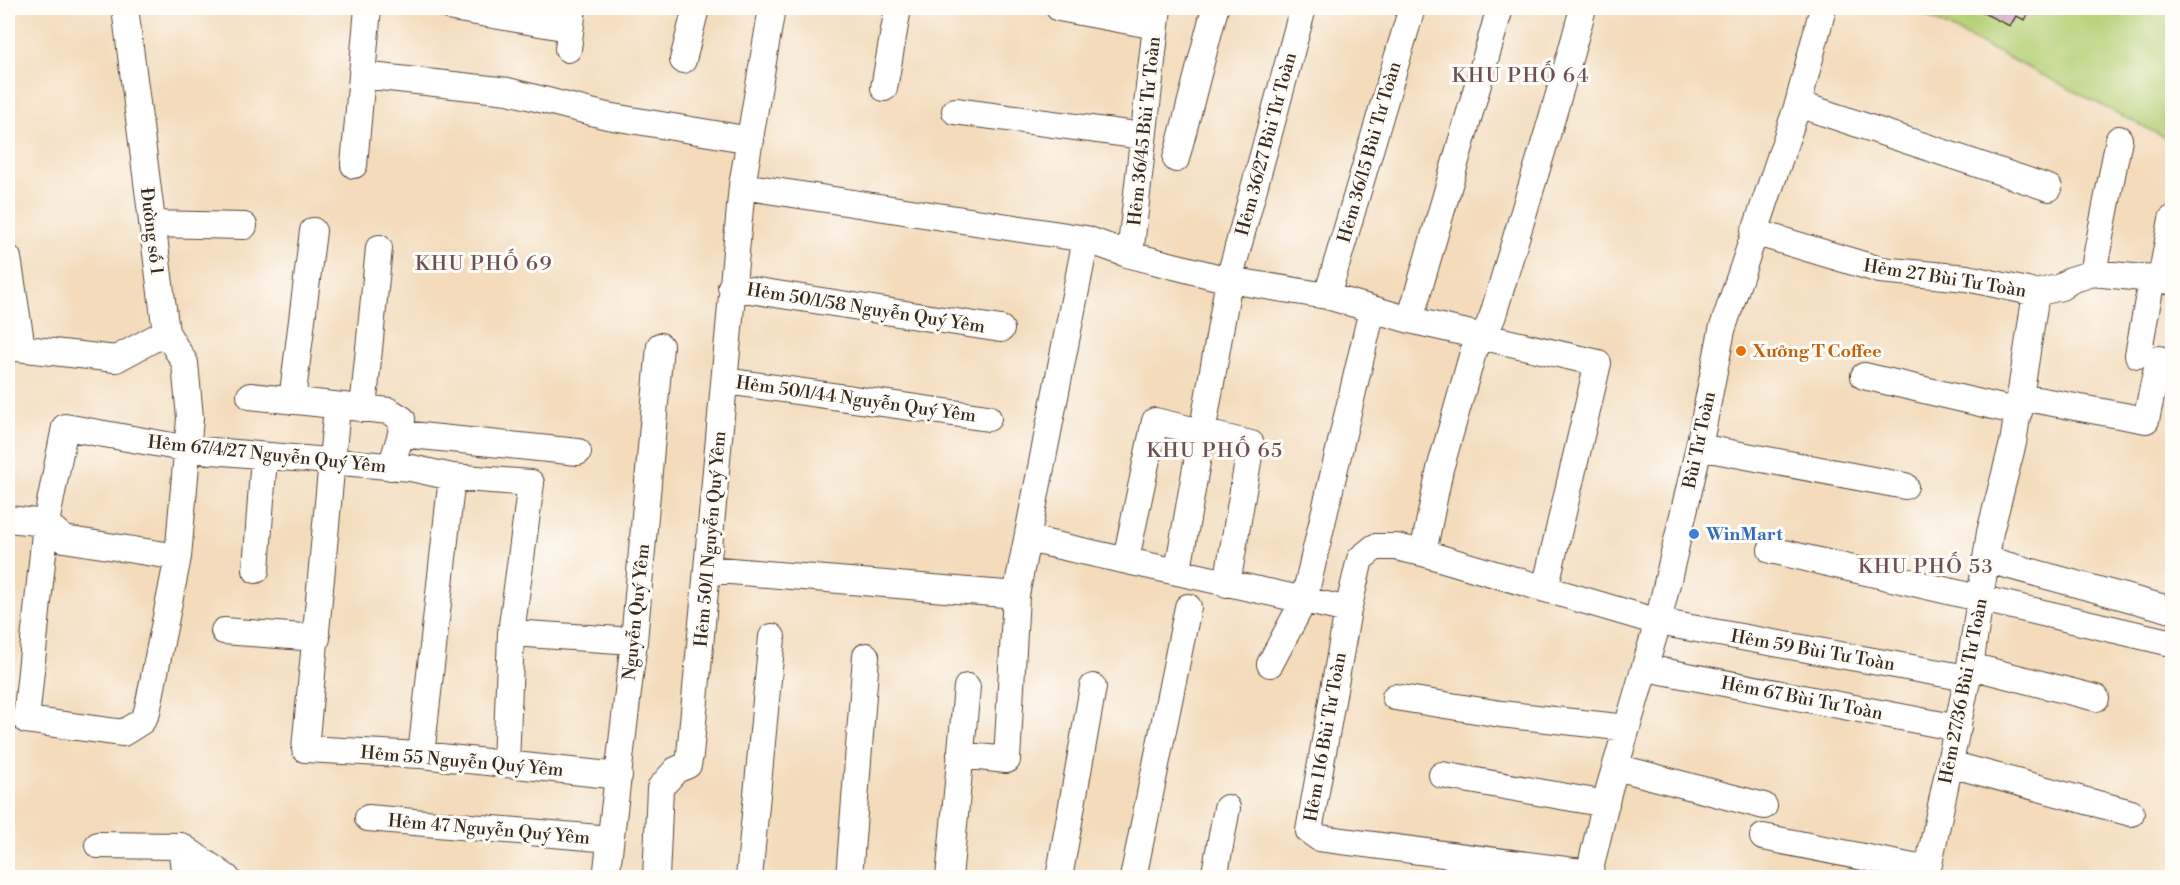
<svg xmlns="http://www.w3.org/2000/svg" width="2180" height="885" viewBox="0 0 2180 885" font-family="'Libre Bodoni',serif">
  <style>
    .green { fill: #b6d076; stroke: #787d4a; stroke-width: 1.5 }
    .building { fill: #cb96c5 }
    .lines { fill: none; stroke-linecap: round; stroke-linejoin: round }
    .minor-casing { stroke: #574536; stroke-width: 28 }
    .minor { stroke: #fff; stroke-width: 26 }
    .food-dot { fill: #e8710a; stroke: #fdfcf7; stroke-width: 2 }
    .shop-dot { fill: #3f7fe0; stroke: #fdfcf7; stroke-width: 2 }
    .labels { text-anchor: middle; stroke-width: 6; stroke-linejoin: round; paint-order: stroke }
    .street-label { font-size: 18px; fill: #3b2a1e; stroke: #fdfcf7 }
    .food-label { font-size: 18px; font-weight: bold; fill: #c56008; stroke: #fdfcf7; text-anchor: start }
    .shop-label { font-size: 18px; font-weight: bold; fill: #366cbe; stroke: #fdfcf7; text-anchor: start }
    .neighbourhood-label { font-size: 20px; letter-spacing: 1.5px; fill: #6d5058; stroke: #fdfcf7 }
  </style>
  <rect width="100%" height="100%" fill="#fdfcf7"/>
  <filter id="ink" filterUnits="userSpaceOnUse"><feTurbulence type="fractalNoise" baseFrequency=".0167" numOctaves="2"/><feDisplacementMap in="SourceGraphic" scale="12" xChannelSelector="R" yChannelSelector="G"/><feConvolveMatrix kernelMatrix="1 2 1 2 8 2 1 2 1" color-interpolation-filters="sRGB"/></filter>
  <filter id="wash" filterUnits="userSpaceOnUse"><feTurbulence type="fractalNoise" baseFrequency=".008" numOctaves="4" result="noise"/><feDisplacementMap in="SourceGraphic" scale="24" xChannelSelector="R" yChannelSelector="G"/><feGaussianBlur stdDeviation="1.35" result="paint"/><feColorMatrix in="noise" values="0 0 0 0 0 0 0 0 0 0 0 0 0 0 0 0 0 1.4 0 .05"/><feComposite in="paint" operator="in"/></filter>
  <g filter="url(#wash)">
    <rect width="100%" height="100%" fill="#f3dbbb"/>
    <!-- green -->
    <path class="green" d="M1911,8H2172V141Z"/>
    <g id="blocks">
      <!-- building -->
      <path class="building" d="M1973,8H2031L2025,20L2016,16L2010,26Z"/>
    </g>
  </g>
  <g filter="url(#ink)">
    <use href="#blocks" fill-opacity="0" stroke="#574536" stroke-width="1.5"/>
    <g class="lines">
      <defs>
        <path id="minor" d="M125,8L166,332L185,363L190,418L178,557L147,712L142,721L123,733L26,720L46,523L65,427L189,449L411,468L452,477L531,483L511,633L506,764
          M453,8L569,28
          M1059,8L1156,26
          M568,49L573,8
          M683,60L696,8
          M362,75L508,91L607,116L751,140
          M884,88L898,8
          M1798,104L2049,188
          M955,111L1143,136
          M1176,159L1215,8
          M354,165L368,8
          M742,186L1086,239L1130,255L1229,280L1327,296L1410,320L1598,363L1545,589
          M152,224L244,226
          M1754,232L1880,270L1967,278L2036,293L2061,287L2071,280L2093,273L2172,281
          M1130,255L1158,8
          M8,258L22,348
          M2093,273L2119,139
          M2161,279L2172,219
          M731,287L1001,329
          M1327,296L1412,8
          M1410,320L1500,8
          M8,347L116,359L166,332
          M2138,355L2152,278
          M1864,376L2019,412
          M725,381L988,418
          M250,396L389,411L402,419L401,434
          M2021,397L2146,420L2159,359
          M292,401L313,231
          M337,407L305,749L421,755L619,776
          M363,409L379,248
          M1699,447L1905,486
          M391,467L401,434L578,452
          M8,519L46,523
          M46,523L64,539L178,557
          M1028,539L1304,600L1372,310
          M1771,550L2172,643
          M1423,553L1440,469L1474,349L1484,337L1493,315C1523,212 1556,111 1583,8
          M1126,559L1155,421L1251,444L1227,584
          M1988,560L2172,610
          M707,569L1016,595
          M256,570L264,456
          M1178,570L1229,280L1303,8
          M224,631L317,638
          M511,633L634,641
          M1270,664L1304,600L1348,610
          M1970,666L2096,698
          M1646,668L1958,728
          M1395,697L1501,714L1627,728
          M421,755L452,477
          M960,755L1007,760L1016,595L1086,239
          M1950,764L2131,813
          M1616,767L1764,806
          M1442,775L1606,804
          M368,818L610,839
          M1763,837L1928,870
          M98,845L181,846L227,878
          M181,846L185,878
          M1589,873L1319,838L1309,831L1348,610L1360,559L1375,547H1396L1423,553L1658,622L1967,678
          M606,878L634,641L660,346
          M656,878L660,788L676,770L688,765L690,755L742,186L772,8
          M749,878L772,637
          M849,878L866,656
          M949,878L967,687
          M1059,878L1093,687
          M1133,878L1188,607
          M1214,878L1227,808
          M1588,878L1609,789L1658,622L1699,447L1722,330L1798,104L1823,8
          M1926,878L1970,666L1990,532L2013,443L2036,293"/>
      </defs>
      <!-- minor casing -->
      <use href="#minor" class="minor-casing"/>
      <!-- minor -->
      <use href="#minor" class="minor"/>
    </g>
  </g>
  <!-- markers -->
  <circle class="food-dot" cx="1741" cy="351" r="6"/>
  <circle class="shop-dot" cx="1694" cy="534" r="6"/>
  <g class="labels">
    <!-- street labels -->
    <g class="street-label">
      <text transform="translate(1144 131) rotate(-84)" y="6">Hẻm 36/45 Bùi Tư Toàn</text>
      <text transform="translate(1266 144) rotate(-75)" y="6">Hẻm 36/27 Bùi Tư Toàn</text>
      <text transform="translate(1369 152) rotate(-74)" y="6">Hẻm 36/15 Bùi Tư Toàn</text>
      <text transform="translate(152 231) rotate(83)" y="6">Đường số 1</text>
      <text transform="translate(1945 278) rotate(9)" y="6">Hẻm 27 Bùi Tư Toàn</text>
      <text transform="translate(866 308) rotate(9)" y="6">Hẻm 50/1/58 Nguyễn Quý Yêm</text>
      <text transform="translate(856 399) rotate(8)" y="6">Hẻm 50/1/44 Nguyễn Quý Yêm</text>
      <text transform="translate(1699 440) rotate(-78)" y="6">Bùi Tư Toàn</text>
      <text transform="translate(267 454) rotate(6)" y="6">Hẻm 67/4/27 Nguyễn Quý Yêm</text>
      <text transform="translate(710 539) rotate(-85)" y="6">Hẻm 50/1 Nguyễn Quý Yêm</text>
      <text transform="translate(636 612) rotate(-84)" y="6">Nguyễn Quý Yêm</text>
      <text transform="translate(1813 650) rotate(10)" y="6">Hẻm 59 Bùi Tư Toàn</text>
      <text transform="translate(1963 691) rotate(-79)" y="6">Hẻm 27/36 Bùi Tư Toàn</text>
      <text transform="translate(1802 698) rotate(11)" y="6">Hẻm 67 Bùi Tư Toàn</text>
      <text transform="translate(1325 737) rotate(-80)" y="6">Hẻm 116 Bùi Tư Toàn</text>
      <text transform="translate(462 761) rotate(5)" y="6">Hẻm 55 Nguyễn Quý Yêm</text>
      <text transform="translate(489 829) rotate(5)" y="6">Hẻm 47 Nguyễn Quý Yêm</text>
    </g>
    <!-- food labels -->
    <g class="food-label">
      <text x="1753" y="357">Xưởng T Coffee</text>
    </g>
    <!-- shop labels -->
    <g class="shop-label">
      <text x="1706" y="540">WinMart</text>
    </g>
    <!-- neighbourhood labels -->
    <g class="neighbourhood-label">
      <text x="1521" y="82">KHU PHỐ 64</text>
      <text x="484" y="270">KHU PHỐ 69</text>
      <text x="1215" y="457">KHU PHỐ 65</text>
      <text x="1926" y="573">KHU PHỐ 53</text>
    </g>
  </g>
  <!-- margin -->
  <rect width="2180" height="885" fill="none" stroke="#fdfcf7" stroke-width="30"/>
</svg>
